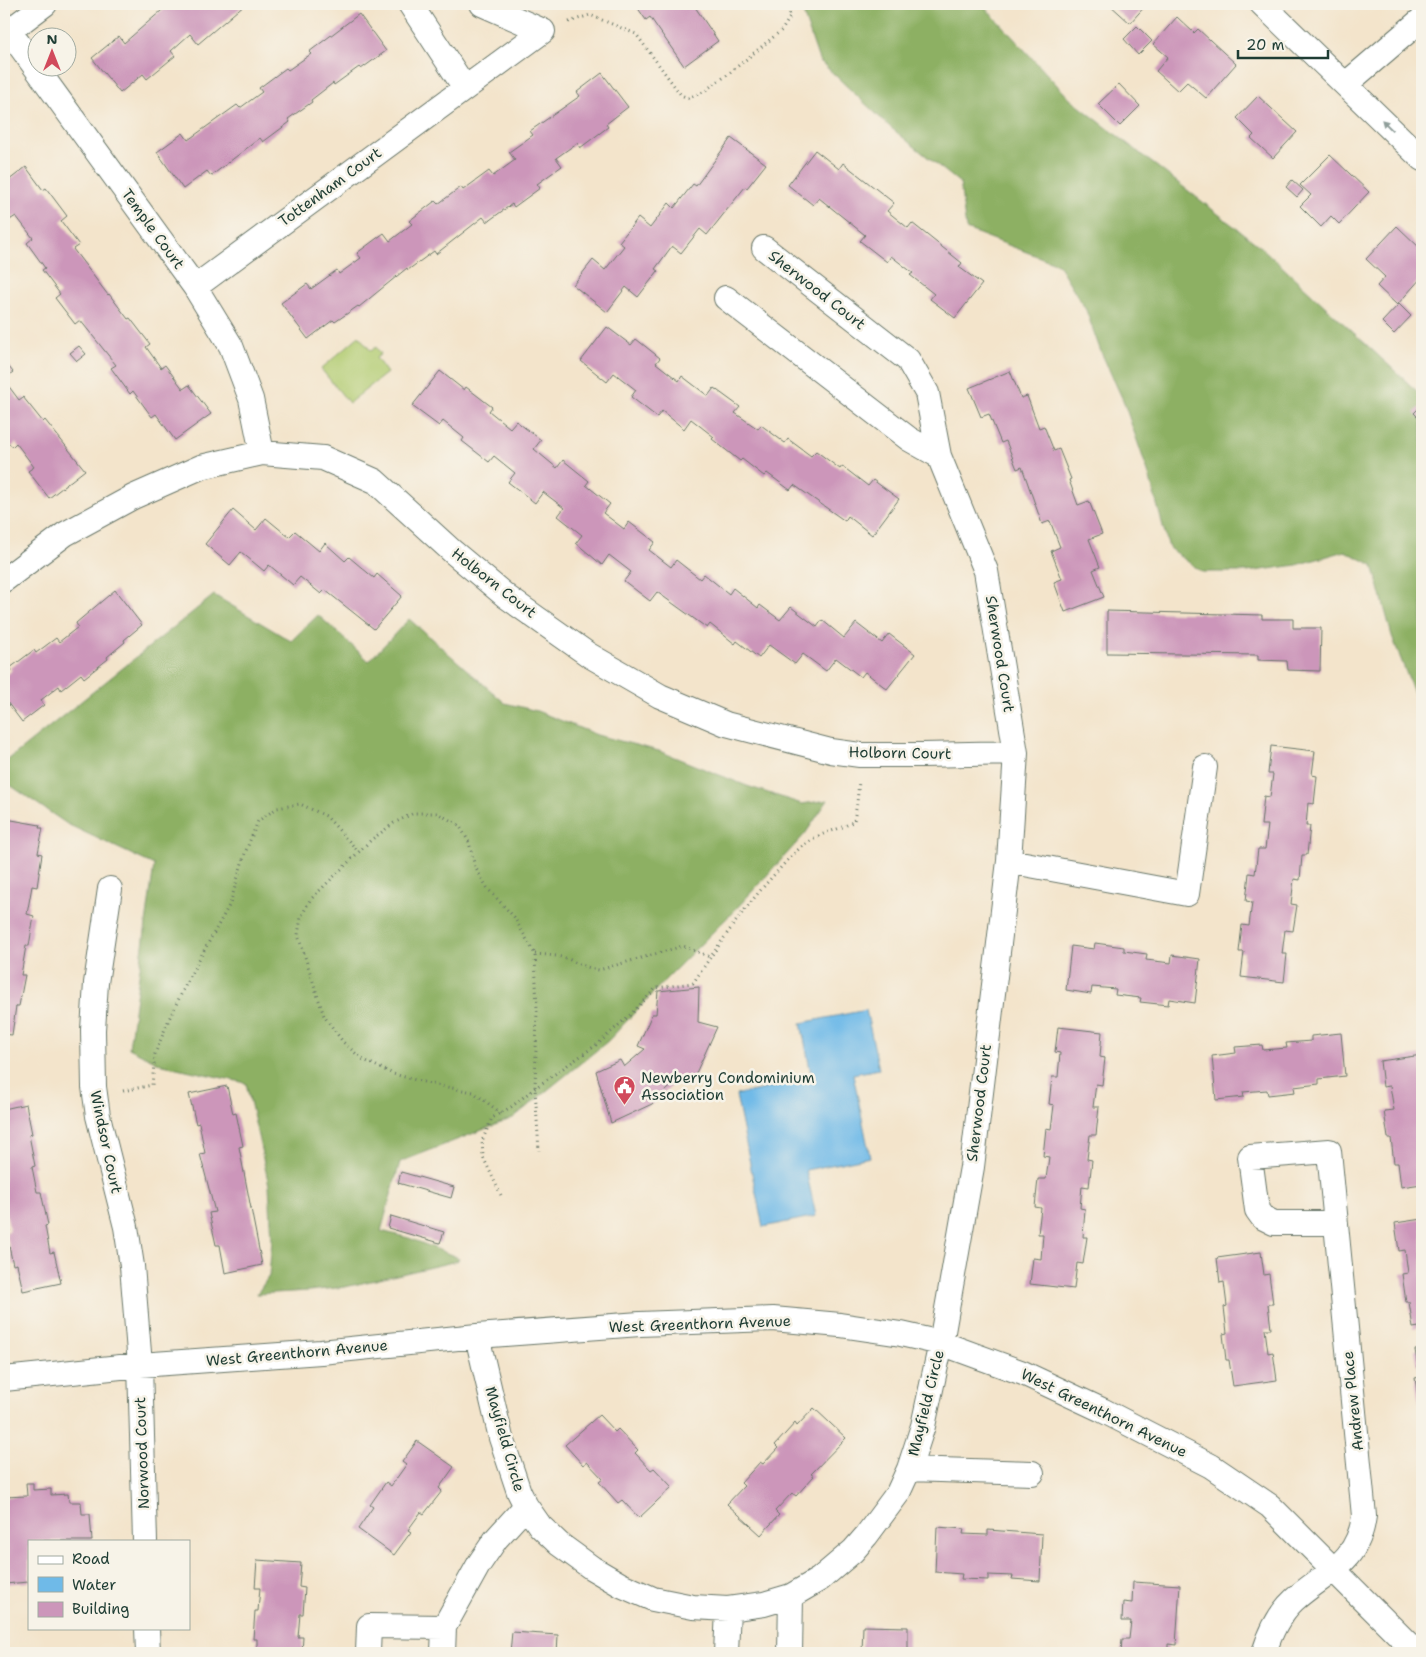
<svg xmlns="http://www.w3.org/2000/svg" width="1426" height="1657" viewBox="0 0 1426 1657" font-family="'Shantell Sans',sans-serif">
  <style>
    .green { fill: #b2cc72; stroke: #688453 }
    .forest { fill: #8db064; stroke: #56764c }
    .water { fill: #6fbae8; stroke: #477c8e }
    .building { fill: #cc96ba }
    .lines { fill: none; stroke-linecap: round; stroke-linejoin: round }
    .minor-casing { stroke: #697769; stroke-width: 26 }
    .path { stroke: #697769; stroke-width: 3; stroke-dasharray: 1 4; stroke-linecap: butt }
    .minor { stroke: #fff; stroke-width: 24 }
    .oneway { fill: #8f9e9a }
    .labels { text-anchor: middle; stroke-width: 5; stroke-linejoin: round; paint-order: stroke }
    .street-label { font-size: 15px; fill: #1f3d34; stroke: #f7f3e8 }
    .poi-label { font-size: 15px; fill: #1f3d34; stroke: #f7f3e8; text-anchor: start }
  </style>
  <rect width="100%" height="100%" fill="#f7f3e8"/>
  <filter id="ink" filterUnits="userSpaceOnUse"><feTurbulence type="fractalNoise" baseFrequency=".02" numOctaves="2"/><feDisplacementMap in="SourceGraphic" scale="10" xChannelSelector="R" yChannelSelector="G"/><feConvolveMatrix kernelMatrix="1 2 1 2 8 2 1 2 1" color-interpolation-filters="sRGB"/></filter>
  <filter id="wash" filterUnits="userSpaceOnUse"><feTurbulence type="fractalNoise" baseFrequency=".0096" numOctaves="4" result="noise"/><feDisplacementMap in="SourceGraphic" scale="20" xChannelSelector="R" yChannelSelector="G"/><feGaussianBlur stdDeviation="1.12" result="paint"/><feColorMatrix in="noise" values="0 0 0 0 0 0 0 0 0 0 0 0 0 0 0 0 0 1.4 0 .05"/><feComposite in="paint" operator="in"/></filter>
  <g filter="url(#wash)">
    <rect width="100%" height="100%" fill="#f3e4cb"/>
    <!-- green -->
    <path class="green" d="M359,336L371,351L376,347L381,354L376,358L387,373L349,403L321,369Z"/>
    <!-- forest -->
    <path class="forest" d="M800,4H982L1070,99L1262,248L1422,396V714L1392,636L1373,565L1345,551L1297,565L1247,572H1202L1169,548L1149,475L1123,400L1101,352L1086,310L1058,264L966,229L960,183L890,127L819,60Z
      M214,595L291,641L318,615L369,661L409,619L505,703L537,711L597,735L659,751L747,786L802,804L828,800L805,834L736,909L666,979L608,1041L513,1118L400,1162L381,1231L409,1238L459,1258L457,1261L345,1287L309,1291L257,1294L269,1276L272,1240L269,1185L246,1083L163,1065L129,1048L154,865L67,824L4,781V763Z"/>
    <!-- water -->
    <path class="water" d="M866,1010L879,1069L853,1074L870,1157L806,1170L816,1216L763,1227L736,1095L812,1079L801,1023Z"/>
    <g id="blocks">
      <!-- building -->
      <path class="building" d="M169,4L175,10L182,4H245L198,44L190,34L171,51L175,56L147,79L143,74L120,93L92,58L119,36L124,43Z
        M635,4H693L718,41L684,66L650,17L646,20Z
        M1109,4H1147L1130,23Z
        M359,14L386,51L361,69L359,67L334,85L333,83L311,100L312,102L288,119L290,122L263,142L260,138L211,176L207,171L183,189L157,152L183,133L188,140L237,105L240,108L262,92L259,88L286,68L288,70L311,54L309,52Z
        M1177,17L1194,33L1198,29L1236,64L1206,98L1187,82L1178,91L1156,71L1168,57L1153,44Z
        M1137,26L1152,41L1138,55L1124,39Z
        M602,73L628,107L606,124L608,127L580,148L577,143L556,158L562,166L537,184L540,188L514,207L512,204L487,222L483,217L436,254L434,251L408,270L407,268L359,307L358,306L335,322L333,320L308,339L281,303L307,284L311,289L337,270L339,274L361,258L357,253L384,233L390,241L412,224L409,221L435,201L438,204L461,187L463,190L489,171L493,176L515,160L509,152L533,135L530,131L580,96L577,92Z
        M1119,84L1140,106L1120,126L1098,104Z
        M1258,96L1297,132L1273,158L1251,138L1254,135L1237,118Z
        M731,138L766,164L747,188L745,187L707,235L700,229L681,253L672,246L655,269L658,271L638,297L626,287L607,312L573,285L593,260L605,270L624,246L619,242L638,218L650,228L669,203L674,208L693,184L696,186Z
        M815,150L839,169L843,163L894,203L887,211L908,228L912,223L962,263L959,267L982,284L955,318L930,299L934,294L910,275L913,273L891,256L887,262L860,241L865,235L819,198L813,205L788,185Z
        M1330,155L1369,192L1339,224L1331,216L1321,227L1300,206L1311,195L1300,185Z
        M26,167L43,190L46,188L67,216L61,221L79,245L73,249L108,295L109,294L128,319L130,318L150,344L146,347L161,368L165,365L183,389L189,385L211,414L175,440L156,414L152,417L133,391L130,394L111,368L116,365L80,320L75,324L55,298L60,294L42,270L45,268L27,243L33,238L16,216L8,221L4,215V184Z
        M1292,180L1303,190L1297,197L1286,187Z
        M1397,226L1422,250V277L1397,305L1377,286L1385,277L1366,259Z
        M1399,304L1411,316L1394,334L1382,322Z
        M607,327L631,345L636,339L660,358L656,363L679,381L682,376L708,396L714,388L740,407L735,413L758,429L761,425L785,443L788,439L811,456L816,451L840,469L842,466L868,486L873,480L899,499L872,535L848,516L845,521L794,485L790,490L767,473L764,476L742,459L740,461L712,439L714,437L691,419L684,429L662,411L657,417L631,397L636,390L614,373L607,382L581,361Z
        M79,346L86,354L77,361L70,353Z
        M4,361L13,372L4,379Z
        M440,371L464,390L466,387L492,407L489,411L510,428L516,421L541,440L534,449L557,468L563,460L589,481L586,485L610,504L603,513L624,529L629,522L655,542L649,550L671,567L676,560L700,579L704,574L729,594L733,588L758,608L760,605L780,620L791,607L817,627L822,620L844,638L856,623L882,643L889,634L915,654L887,689L865,672L861,677L836,658L826,671L803,654L795,664L769,645L759,658L737,641L735,644L710,624L707,628L657,592L650,601L624,581L631,572L609,555L602,565L576,543L582,535L558,516L564,508L543,492L535,503L508,482L515,473L494,456L489,462L462,441L464,438L443,421L439,426L412,406Z
        M1010,371L1021,398L1027,396L1039,428L1044,426L1054,451L1059,449L1071,479L1069,480L1078,505L1089,501L1102,534L1089,539L1100,567L1093,570L1104,597L1065,612L1054,582L1062,579L1051,551L1060,547L1050,521L1042,524L1022,467L1017,469L1006,441L1001,443L989,414L981,417L969,388Z
        M4,380L19,400L23,397L43,422L45,420L85,470L49,498L28,471L34,467L16,443L12,447L4,437Z
        M1422,405V421L1414,413Z
        M233,510L256,530L266,518L289,537L295,531L319,551L325,543L345,561L349,557L374,578L377,574L402,596L374,629L325,590L321,594L300,577L293,585L269,565L264,571L241,552L230,565L205,544Z
        M115,590L142,625L124,640L125,642L107,657L108,659L84,678L81,674L61,690L59,686L41,700L44,705L22,722L4,698V677L12,670L10,668L34,650L36,653L56,638L59,642L78,627L76,623Z
        M1107,611L1262,615V619H1293V628H1321L1320,671L1288,670L1287,661L1258,660V655L1107,653Z
        M1271,746L1315,751L1312,775L1317,776L1314,804L1308,803L1306,826H1310L1307,855H1302L1300,880L1294,879L1291,904L1297,905L1293,931L1285,930L1282,954H1287L1284,982L1241,977L1244,952H1239L1242,925L1249,926L1252,902L1246,901L1249,873L1255,874L1258,849H1265L1268,825H1261L1264,796L1270,797L1273,774H1268Z
        M6,819L40,825L39,828H43L38,853L42,854L37,887L32,886L27,914L34,916L29,946H26L21,975H25L19,1006H16L12,1035L4,1034V830Z
        M1095,943L1124,947V951L1147,954L1146,960L1171,963L1172,955L1200,959L1195,1003L1169,999L1168,1005L1140,1002L1141,998L1115,995L1116,989L1092,987L1091,994L1066,990L1071,946L1094,949Z
        M699,987L698,1022L717,1027L691,1084L681,1077L652,1104L611,1123L596,1071L620,1060L624,1067L645,1049L638,1046L652,1014H656L658,991Z
        M1058,1027L1102,1032L1100,1057L1105,1058L1102,1085L1096,1084L1093,1107H1099L1096,1135H1090L1087,1159L1092,1160L1089,1187L1082,1186L1080,1208L1085,1209L1083,1237H1087L1083,1264L1077,1263L1074,1289L1030,1284L1033,1258L1041,1259L1043,1234H1038L1041,1208L1035,1207L1038,1179H1046L1049,1157L1043,1156L1046,1128L1051,1129L1054,1105L1049,1104L1052,1077H1058L1060,1053L1055,1052Z
        M1341,1033L1345,1076L1319,1079V1084L1294,1087L1295,1092L1268,1095L1267,1090L1243,1092L1244,1097L1216,1100L1212,1056L1236,1053L1235,1047L1262,1045L1263,1050L1287,1048L1286,1043L1311,1041V1036Z
        M1422,1055V1184L1401,1187L1398,1163H1394L1391,1138H1388L1384,1111L1394,1110L1390,1086L1383,1087L1380,1061Z
        M227,1086L233,1114L236,1113L243,1146L239,1147L262,1265L225,1273L220,1245H216L209,1213L215,1212L200,1154L205,1153L199,1123L196,1124L189,1094Z
        M26,1104L32,1134L29,1135L35,1166L32,1167L37,1192H41L48,1225L45,1226L50,1253L54,1252L61,1283L23,1291L17,1264L13,1265L6,1232L10,1231L4,1203V1109Z
        M401,1172L454,1187L451,1198L398,1183Z
        M391,1216L444,1232L440,1243L388,1228Z
        M1422,1219V1344H1421L1419,1327L1413,1328L1409,1302H1406L1402,1274L1408,1273L1405,1250L1399,1251L1395,1223Z
        M1261,1252L1264,1275L1269,1274L1273,1304H1268L1271,1329H1265L1268,1353L1273,1352L1277,1380L1233,1386L1229,1360H1226L1223,1334L1227,1333L1224,1307L1227,1306L1224,1282L1220,1283L1217,1258Z
        M1422,1349V1403H1419L1415,1378L1420,1377L1415,1350Z
        M814,1408L846,1438L811,1474L814,1476L796,1496L792,1493L775,1511L779,1515L761,1535L727,1504L744,1486L741,1483L760,1462L763,1464L778,1448L775,1445L795,1423L797,1426Z
        M599,1415L615,1432L618,1429L638,1450L635,1453L651,1470L654,1468L672,1487L639,1518L622,1500L618,1503L599,1482L603,1479L587,1462L583,1465L565,1445Z
        M417,1441L454,1467L439,1488L442,1491L424,1514L421,1512L408,1530L411,1532L394,1555L358,1529L373,1507L370,1505L386,1482L391,1486L406,1465L402,1462Z
        M26,1483H33V1490L51,1489V1495L68,1494L69,1502H81L82,1514H90L92,1541H29V1582L4,1584V1497L27,1496Z
        M937,1527L964,1529L963,1534L988,1535V1530L1042,1534L1040,1581L1012,1579L1013,1576L988,1575V1580L961,1579L962,1574L935,1572Z
        M257,1560L301,1563L299,1587L305,1588L303,1614H300L298,1637H303L302,1653H257V1639H253L255,1611H258L260,1588H255Z
        M1133,1582L1180,1585L1176,1645L1168,1644V1653H1121L1122,1639H1129L1131,1621H1122L1123,1602L1132,1603Z
        M863,1626L908,1627V1652L912,1653L862,1652Z
        M512,1632L558,1635L557,1653H510Z"/>
    </g>
  </g>
  <g filter="url(#ink)">
    <use href="#blocks" fill-opacity="0" stroke="#697769" stroke-width="1"/>
    <g class="lines">
      <defs>
        <path id="minor" d="M410,4L465,88
          M1262,4L1422,159
          M4,24L195,287L231,346L251,399L262,453
          M9,31L45,4
          M1346,84L1422,19
          M195,287L543,31L482,4
          M726,298L909,439L939,456
          M4,580L65,534L133,497L201,467L262,453L323,458L375,481L453,552L507,597L589,655L660,696L726,724L831,751L860,755H922L1016,753
          M1009,861L1187,894L1205,767
          M110,889L96,983L93,1030L94,1087L98,1116L126,1227L132,1266L140,1365L145,1541
          M477,1336L501,1438L519,1492L526,1506L540,1526L559,1544L592,1568L621,1585L653,1599L693,1607L728,1609L764,1604L791,1596L820,1579L853,1551L866,1536L898,1493L909,1469L923,1426L941,1343L972,1167L1009,861L1016,753L986,571L939,456L927,393L908,360L764,248
          M4,1379L140,1365L321,1352L477,1336L640,1324L773,1319L840,1325L901,1334L941,1343L1023,1373L1102,1410L1211,1466L1270,1506L1417,1653
          M909,1469L1032,1473
          M444,1627L479,1564L496,1539L526,1506
          M147,1628L148,1653
          M368,1653L369,1626L444,1627L443,1653
          M726,1653L728,1609
          M790,1653L791,1596
          M1264,1653C1270,1633 1279,1614 1294,1600C1325,1572 1358,1564 1364,1516L1329,1151L1250,1157L1257,1210L1262,1217L1274,1223H1336"/>
      </defs>
      <!-- minor casing -->
      <use href="#minor" class="minor-casing"/>
      <!-- path -->
      <path class="path" d="M569,22L590,15L636,34L681,95L688,98L703,92L727,75L782,30L790,17L788,4
        M535,954C546,955 557,955 568,959C579,964 587,968 599,970L683,946L710,957
        M123,1091L152,1085L155,1054L169,1019L191,974L230,904L245,853L258,821L277,808L300,804L326,816L358,851
        M501,1113L473,1092L431,1084L393,1074L362,1059L343,1042L324,1016L298,935L301,917L310,900L371,840L394,823L414,813H437L459,825L469,842L475,867L488,889L514,917L535,954L537,1009L535,1088L539,1151
        M501,1195L483,1157L482,1141L492,1118L511,1107L535,1088L599,1043L631,1014L656,988L693,983C718,946 743,909 773,876C784,864 796,850 809,841C823,832 840,830 854,821L857,803L859,781"/>
      <!-- minor -->
      <use href="#minor" class="minor"/>
    </g>
    <!-- one-way arrows -->
    <defs><path id="oneway-solid" d="M-6-.8H1V-3.2L6.5 0L1 3.2V.8H-6Z" transform="scale(1.25)"/></defs>
    <use class="oneway" href="#oneway-solid" transform="translate(1387 125) rotate(-135)"/>
  </g>
  <!-- icons -->
  <defs>
    <symbol id="civic-pin" viewBox="-11 -11 22 30"><path d="M0 17L-7.5 6A9.5 9.5 0 1 1 7.5 6Z" fill="#d1495b" stroke="#f7f3e8"/><path d="M-.6-6.5H3V-4.5H.6V-3L4-1V1h2V6H-6V1h2V-1L-.6-3ZM-1.2 2.5V6h2.4V2.5Z" fill="#fff"/></symbol>
  </defs>
  <g fill-rule="evenodd">
    <use href="#civic-pin" x="612" y="1074" width="25" height="34"/>
  </g>
  <g class="labels">
    <!-- street labels -->
    <g class="street-label">
      <text transform="translate(330 187) rotate(-36)" y="5">Tottenham Court</text>
      <text transform="translate(153 229) rotate(54)" y="5">Temple Court</text>
      <text transform="translate(817 290) rotate(38)" y="5">Sherwood Court</text>
      <text transform="translate(494 583) rotate(38)" y="5">Holborn Court</text>
      <text transform="translate(1000 654) rotate(81)" y="5">Sherwood Court</text>
      <text transform="translate(900 753) rotate(1)" y="5">Holborn Court</text>
      <text transform="translate(979 1103) rotate(-83)" y="5">Sherwood Court</text>
      <text transform="translate(106 1142) rotate(78)" y="5">Windsor Court</text>
      <text transform="translate(700 1324) rotate(-2)" y="5">West Greenthorn Avenue</text>
      <text transform="translate(297 1353) rotate(-5)" y="5">West Greenthorn Avenue</text>
      <text transform="translate(1353 1401) rotate(-96)" y="5">Andrew Place</text>
      <text transform="translate(926 1403) rotate(-76)" y="5">Mayfield Circle</text>
      <text transform="translate(1104 1413) rotate(26)" y="5">West Greenthorn Avenue</text>
      <text transform="translate(505 1439) rotate(74)" y="5">Mayfield Circle</text>
      <text transform="translate(142 1453) rotate(-92)" y="5">Norwood Court</text>
    </g>
    <!-- poi labels -->
    <g class="poi-label">
      <text x="641" y="1083">Newberry Condominium<tspan x="641" dy="17">Association</tspan></text>
    </g>
  </g>
  <!-- margin -->
  <rect width="1426" height="1657" fill="none" stroke="#f7f3e8" stroke-width="20"/>
  <!-- legend -->
  <rect x="28" y="1540" width="162" height="90" fill="#f7f3e8" stroke="#a1aaa0"/>
  <rect x="38" y="1556" width="25" height="8" fill="#ffffff" stroke="#a1aaa0"/>
  <text x="72" y="1564" font-size="15" fill="#1f3d34">Road</text>
  <rect x="38" y="1577" width="25" height="15" fill="#6fbae8" stroke="#a1aaa0"/>
  <text x="72" y="1590" font-size="15" fill="#1f3d34">Water</text>
  <rect x="38" y="1602" width="25" height="15" fill="#cc96ba" stroke="#a1aaa0"/>
  <text x="72" y="1614" font-size="15" fill="#1f3d34">Building</text>
  <!-- north arrow -->
  <g transform="translate(52 52)"><circle r="24" fill="#f7f3e8" stroke="#a1aaa0"/>
  <path d="M0-4L9 19L0 12L-9 19Z" fill="#d1495b"/>
  <text y="-8" font-size="14" font-weight="bold" text-anchor="middle" fill="#1f3d34">N</text>
  </g>
  <!-- scale -->
  <path d="M1238 50v8h90v-8" fill="none" stroke="#1f3d34" stroke-width="2.5"/>
  <text x="1246" y="50" font-size="15" fill="#1f3d34" stroke="#f7f3e8" stroke-width="4" paint-order="stroke">20 m</text>
</svg>
